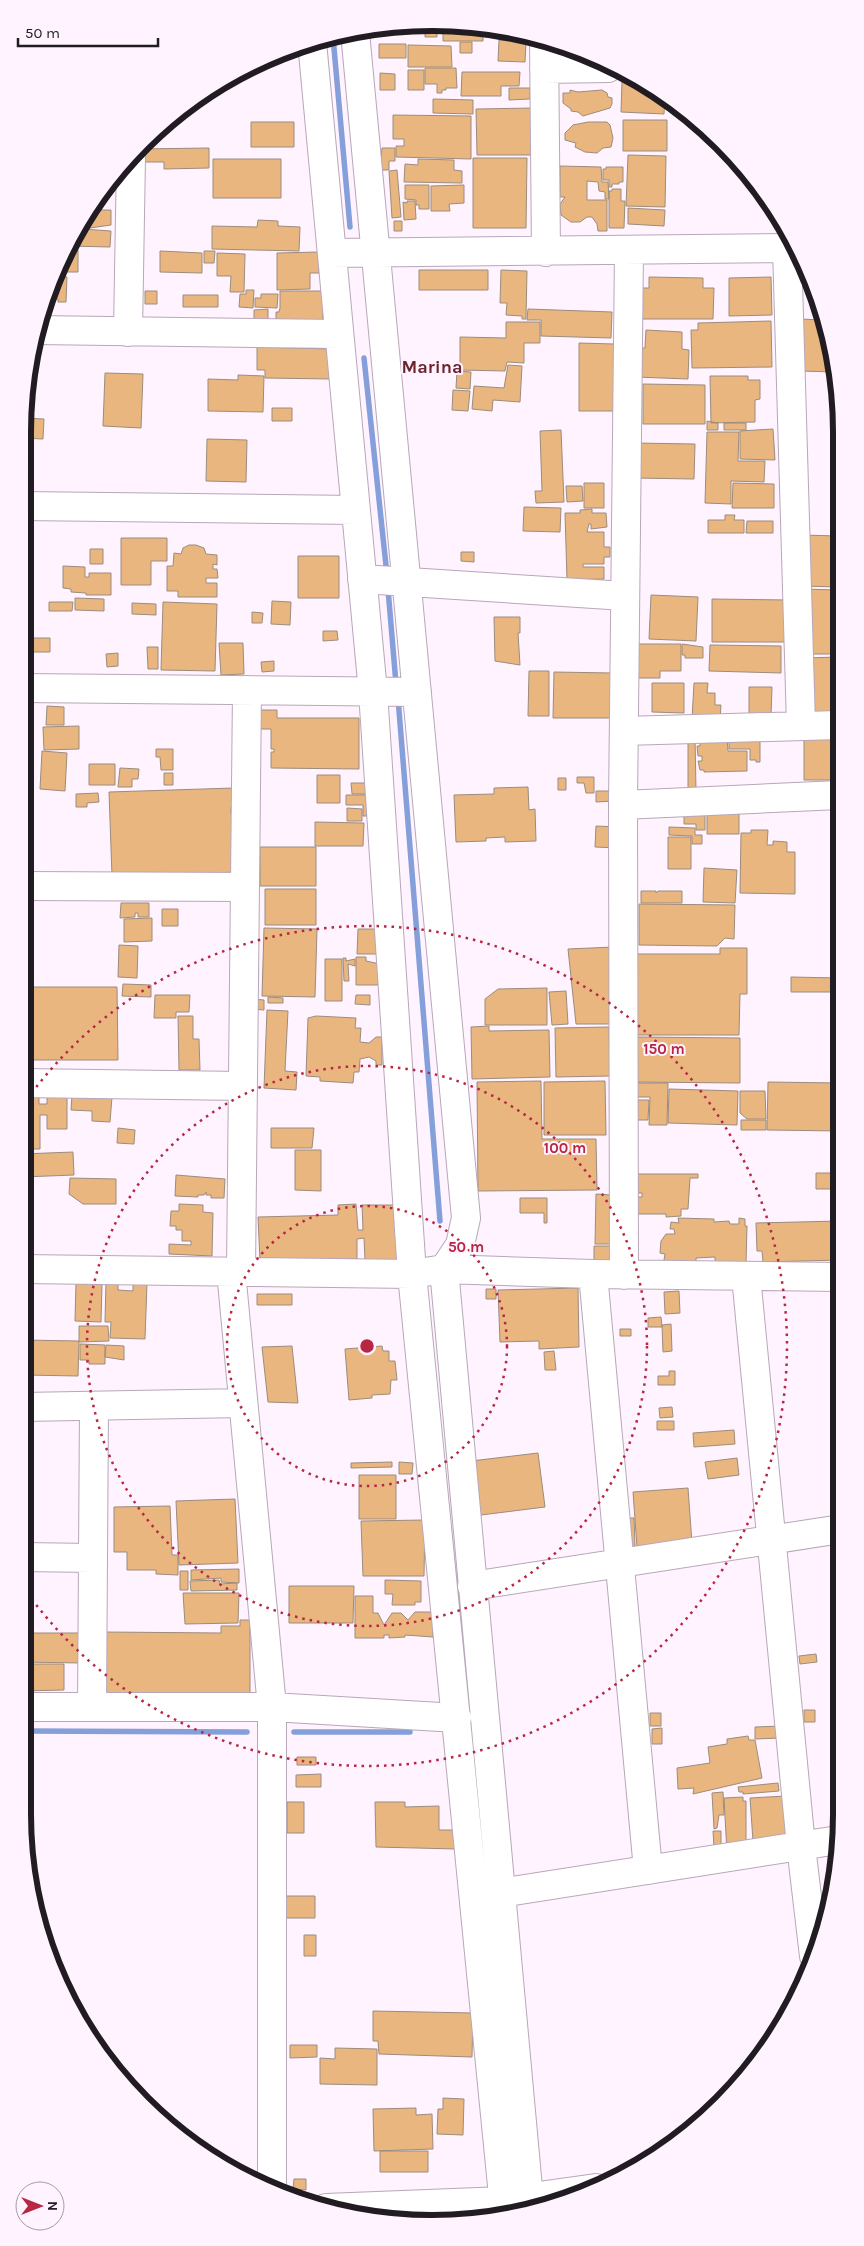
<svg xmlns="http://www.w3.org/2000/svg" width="864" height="2246" viewBox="0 0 864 2246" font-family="Karla,sans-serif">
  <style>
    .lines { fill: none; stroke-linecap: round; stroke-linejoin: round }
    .stream { stroke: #849fd9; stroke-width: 5.5 }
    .building { fill: #e9b680; stroke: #9c8c7c }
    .minor-casing { stroke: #b8a7b8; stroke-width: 30 }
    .minor { stroke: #fff; stroke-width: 28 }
    .ring { fill: none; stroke: #b82641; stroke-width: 2.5; stroke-dasharray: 2.5 5 }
    .labels { text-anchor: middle; stroke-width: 4; stroke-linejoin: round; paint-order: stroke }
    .neighbourhood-label { font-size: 18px; font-weight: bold; fill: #6c252d; stroke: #fef3fe }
    .rim { fill: none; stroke: #211b22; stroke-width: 6 }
    .centre { fill: #b82641; stroke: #fef3fe; stroke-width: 2.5 }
    .ring-label { font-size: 15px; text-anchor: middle; font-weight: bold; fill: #b82641; stroke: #fef3fe; stroke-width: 4; stroke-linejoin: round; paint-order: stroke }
  </style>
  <rect width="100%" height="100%" fill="#fef3fe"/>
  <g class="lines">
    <!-- stream -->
    <path class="stream" d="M333,37L350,227
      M364,358L387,575
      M388,589L396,684
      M398,698L440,1221
      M22,1731L247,1732
      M294,1732H410"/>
  </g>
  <!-- building -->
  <path class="building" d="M459,23L483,27V41H443V24Z
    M437,24V37H425V27L422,25Z
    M401,25V29L371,30V28L379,26Z
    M499,40L526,41L525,62L498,61Z
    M460,42H472V53H460Z
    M379,44H406V58H379Z
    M408,45L451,46L452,67H408Z
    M425,68H456L457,88H446V90H442V93H437V84H425Z
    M408,70H424V90H408Z
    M462,72H520L519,86H501V96H461Z
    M380,73L395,74V90H380Z
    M622,81H637L659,91L665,96L664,114L621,112Z
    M509,88H530V99L509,100Z
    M570,90L578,92L602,90L607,93L608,97L612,98V104L610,108L583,116L578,112L571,111V109L563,103V93H570Z
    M433,99L473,100V114L433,113Z
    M534,108V155H477L476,109Z
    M393,115L471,116V159L396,157V146H404V139H393Z
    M623,120H667V151H623Z
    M251,122H294V147H251Z
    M588,122H607L610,125L613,138L611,147L603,148L597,153L585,152L575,147L576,143L565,140V133L573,125Z
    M209,148V168L164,169V162H138L139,149Z
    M382,148H395V161H389V170H380Z
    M628,155L666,156L665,207L626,206Z
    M473,158H527L526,228H473Z
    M213,159H281V198H213Z
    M418,159L454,160V170L462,171V183L404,182L405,164L418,165Z
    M560,166L601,167L602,182H608L609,199H605V192L599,191L598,182L587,181V200H607V231H598L597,224L592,217H587L580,222H571L561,215L560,204L565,197H560Z
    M606,167H623V182H619V184H612V187H609V180H603V169H606Z
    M397,170L401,217L392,218L389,171Z
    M405,185H429V209H419V205H416V200L405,199Z
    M464,185V203L449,204L450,211H431V186Z
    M612,189H621V201H625L624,228H609V191H612Z
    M407,201H415L416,219L404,220L403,202L407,203Z
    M628,208L665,210L664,226L628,224Z
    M90,210H111V225L83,229L111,231L110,247L68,246Z
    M258,220L278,221V226L300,227L299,251L212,249V226L257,227Z
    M394,221H402V231H394Z
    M66,250H78V272H57Z
    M160,251L202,253V273L160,272Z
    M204,251H215L214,263H204Z
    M319,252V273H310V289L277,290V253Z
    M217,253L245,254L244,292H230L231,276H217Z
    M419,270H488V290H419Z
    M501,270L527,271L526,319H522V316L506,315L507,303H500Z
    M55,276L67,277L66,302H58V299L50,298L49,292Z
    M649,277L703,278V288H714L713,319H638V288H649Z
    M771,277L772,315L729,316V278Z
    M246,290H254L253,308L239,307L240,294H246Z
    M145,291H157V304H145Z
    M280,291H323V324L276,320V312H279L280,308Z
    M261,294H278L277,308L255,307V298H261Z
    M183,295H218V307H183Z
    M268,309V324H254V310Z
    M528,309L612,312L611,338L541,336V320H527Z
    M800,319L822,320L836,372L799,371Z
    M771,321L772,367L692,368L691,330H698V323Z
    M506,322H540V343H524V363L507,362L505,371L460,370V337L506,338Z
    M646,330L682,332V349L689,350L688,379L636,377L639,348H645Z
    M579,343L614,344V411H579Z
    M257,347L332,349L331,379L265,378V370H257Z
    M508,365L522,366L520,402L493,400L492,411L472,409L474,386L504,388Z
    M457,371L471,372L470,389L456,388Z
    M105,373L143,374L141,428L103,426Z
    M238,375L264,376L263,412L208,411V379L238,380Z
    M710,376H748V380H760V399L755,400V422L711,423Z
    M643,384L705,385V424H643Z
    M453,390L470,391L468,411L452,410Z
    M272,408H292V421H272Z
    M24,418L44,419L43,439L22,438Z
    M707,421L718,423V430H707Z
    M724,423H746V430H724Z
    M773,429L775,460L740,459V431Z
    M561,430L564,502L536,503L535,491H542L540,431Z
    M707,432H739L738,461H765L764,482L731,481V504L705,503Z
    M207,439L247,440L246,482L206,481Z
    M635,443L695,444L694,479L635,478Z
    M584,483H604V508H584Z
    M733,483L774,484V508H732Z
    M566,486H582L583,501L567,502Z
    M524,507L561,508L560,532L523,531Z
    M592,509V513H606L607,527L591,529V524H589L587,532H604V547H610V557H604V564H583V567H604V579L567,580L565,513H580V510Z
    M725,515H735L734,520H744V533H708V520H725Z
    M747,521H773V533H746Z
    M801,535L838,536V587L800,586Z
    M121,538H167V561H151V585H121Z
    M189,545H196L204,548L206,554L217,555V565L213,564V569H217L218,578H206V583H217V597H178V591H167V566H173L174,553L181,554L183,548Z
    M90,549H103V564H90Z
    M461,552H474V562L461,561Z
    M298,556H339V598H298Z
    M63,566L85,567V577H89V573H111V595H86V593L71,592V589L63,588Z
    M803,589L838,590L839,654H803Z
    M651,595L698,597L696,641L649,639Z
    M75,598L104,599V611L75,610Z
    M712,599L789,600V642H712Z
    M272,601L291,602L290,625L271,624Z
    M49,602H73L72,611H49Z
    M163,602L217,604L215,671L161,670Z
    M132,603L156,604V615L132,614Z
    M25,608H32V620H25Z
    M252,612L263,613L262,623H252Z
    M494,617H520V633H518L520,665L495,661Z
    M323,631H337L338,640L323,641Z
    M33,638H50V652H33Z
    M219,643H243L244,674L221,675Z
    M636,644H681V671H660V678H635Z
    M682,644L703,647V658H685V655H682Z
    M710,645L781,646V673L709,671Z
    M147,647H158V669H148Z
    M118,653V666L107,667L106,654Z
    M839,657V712H805L804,658Z
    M274,661V671L262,672L261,662Z
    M529,671H549V716H528Z
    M554,672L612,673L611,718H553Z
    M652,683H684V713L652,712Z
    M694,683H708L707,693H715V705H721L720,720L692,719Z
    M749,687H772L771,716H749Z
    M22,706H32L31,732L22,731Z
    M47,706L64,707V725H46Z
    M257,710H277V718H359V769L271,768V752H274V749H271V729H257Z
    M79,726V749L44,750L43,727Z
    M729,734L760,735V762H756V760H750V749H729Z
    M688,736H695L696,791H688Z
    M839,736V780H804V737Z
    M727,737L728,751H747V771L704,772V770H700L698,761H702V756H698L697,746H700V738Z
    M156,749H173V770H161L160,757H156Z
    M42,751L67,753L65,791L40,789Z
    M89,764H115V785H89Z
    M120,768L139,769L138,779H132V787H118Z
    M164,773H173V785H164Z
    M317,775H340V803H317Z
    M577,777H594V793H586L584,783H577Z
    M558,778H566V790H558Z
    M351,783H366V794H352Z
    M528,787L529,810L535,809L536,841L505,842V837L486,838V841L456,842L454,795L494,794V788Z
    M234,788L235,807H231V814L238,813L240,872L112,876L109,792Z
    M596,791H613V801L596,802Z
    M98,793L99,802L87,803V807H76V794Z
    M346,795H366L367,816H363V805H346Z
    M347,808L362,809V821H347Z
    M705,812V830H696V824H684V813Z
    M707,812H739V834H707Z
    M315,822L364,823L363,846H315Z
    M596,826L619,827L618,848L595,847Z
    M669,827L695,828V835H702V844H692V836L669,835Z
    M751,830H768L767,845H773V841L787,842V852H795V894L740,893L741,833H751Z
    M668,837H691V869H668Z
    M260,847H316V886H260Z
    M704,868L737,870L735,903L703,902Z
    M265,889H316V925H265Z
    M641,891H656V893L658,891H682V903H641Z
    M121,903H149V917H138V913H135V917L120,918Z
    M639,904L735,905L734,939L725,938L717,946L639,945Z
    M162,909H178V926H162Z
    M152,918V941L124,942V919Z
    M264,928L317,929L315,997L262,996Z
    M358,929H384L383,954H357Z
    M119,945L138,946L137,978L118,977Z
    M614,947L618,1024H576L568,949Z
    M720,948H747V994H740L739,1035H637V954H720Z
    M356,957H366V961L380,964L379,985H356Z
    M343,958H346V961L355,959V966L348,964L349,981H344Z
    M325,959H342V1001H325Z
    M791,977L839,978V992H791Z
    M123,984L151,985V997L122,996Z
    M22,987H117L118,1060H22Z
    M547,988V1025H485V999L498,989Z
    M566,991L568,1024L552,1025L549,992Z
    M155,995H190L189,1012H176V1018H154Z
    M356,995H370V1005L355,1004Z
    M268,997L283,998V1003H268Z
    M252,999L264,1000V1010L252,1009Z
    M267,1010L288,1011L285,1071L297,1072L296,1090L264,1088Z
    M178,1016H193V1039H199L200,1070H179Z
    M316,1016L356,1018L355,1028H361L360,1042L369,1043L376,1037H382V1065H376V1061L369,1057L360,1059L359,1072H354L353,1083L320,1081V1077L306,1076L308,1018Z
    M489,1026V1031L549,1030L550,1077L472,1079L471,1027Z
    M609,1027L610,1076L556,1077L555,1028Z
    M635,1037L740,1038V1083L635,1082Z
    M541,1081L542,1139H596L597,1190L478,1191L477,1082Z
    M605,1081L606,1135H544V1082Z
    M768,1082L840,1083V1131L767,1130Z
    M634,1083H668L667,1125H649L650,1097H633Z
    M669,1089L738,1091L737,1125L668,1123Z
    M740,1091H765L766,1119H747L740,1113Z
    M22,1094H39V1104H47V1095H67V1129H47V1115H40V1149H22Z
    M72,1095L112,1097L110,1122L92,1121V1111L71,1110Z
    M633,1100H649L648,1120H632Z
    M741,1120H766V1130H741Z
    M118,1128L135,1130L134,1144L117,1143Z
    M271,1128H314L312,1148H271Z
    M295,1150H321V1191L295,1190Z
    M73,1152L74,1175L22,1177V1154Z
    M816,1173H840V1189H816Z
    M636,1174H698V1178H690L688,1209H681V1216L666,1217V1214H637L636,1197H642V1193H636Z
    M176,1175L225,1179L224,1198H211V1195H206V1192L204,1195H198V1197L175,1196Z
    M70,1178L116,1179V1204H83L69,1194Z
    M596,1194L612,1195L611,1244H595Z
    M520,1198H547V1223H544V1213H520Z
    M179,1204L203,1205V1212L213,1213L212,1256L169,1254V1244L191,1245V1241H182V1230H176V1226H170L171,1211H179Z
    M356,1204L358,1230H363L362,1205H398L400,1260H365L364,1238L357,1239V1259L260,1261L258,1217L338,1215V1205Z
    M678,1218L714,1219V1222L729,1221L730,1224H739V1218L745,1219V1226H747L746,1263L743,1262V1270L715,1262V1257L696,1258V1265L663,1266L665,1254L660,1253L661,1241L666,1234H675L674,1229H670L671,1222L679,1223Z
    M840,1221V1260L763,1262L762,1251H757L756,1223Z
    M594,1246H611L612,1264H594Z
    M106,1282H118V1290L133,1291V1282L147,1283L145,1339L110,1338L111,1322H105Z
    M76,1283L102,1284L101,1322L75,1321Z
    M578,1288L579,1347L539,1349V1341L500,1342L498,1290Z
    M486,1289H496V1299H486Z
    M679,1291L680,1313L665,1314L664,1292Z
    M257,1294H292V1305H257Z
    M661,1317L662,1327H648V1318Z
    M671,1324L672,1351L663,1352L662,1325Z
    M79,1326H108L109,1341L79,1342Z
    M620,1329H631V1336H620Z
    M22,1340L79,1341L78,1376L24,1375Z
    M80,1344L105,1345V1364H89V1360H80Z
    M106,1345L124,1346V1360L105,1357Z
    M292,1346L298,1403L268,1402L262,1347Z
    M382,1346L383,1351H389V1361H395L397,1380H391L390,1394L372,1395V1398L349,1400L345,1349Z
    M554,1351L556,1370H545L544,1352Z
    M669,1371H675V1385H658V1376H669Z
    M672,1407L673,1417L660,1418L659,1408Z
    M657,1421H674V1430H657Z
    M734,1430L735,1444L694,1447L693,1433Z
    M538,1453L545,1507L473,1516L463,1462Z
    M737,1458L739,1475L708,1479L705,1462Z
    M392,1462V1467L351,1468V1463Z
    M399,1462L413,1463L412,1474H399Z
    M359,1475H396V1519H359Z
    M688,1488L692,1543L637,1547L633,1492Z
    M235,1499L238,1563L179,1565L176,1501Z
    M170,1506L172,1555H178V1575L156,1574V1570H127V1552H114V1507Z
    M622,1518H634L635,1547H633V1550L622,1531Z
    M425,1520L424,1576H363L361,1521Z
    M239,1569V1583L221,1582V1578L191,1580V1570Z
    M180,1571H188V1590H180Z
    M219,1580L220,1584L237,1583V1590L191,1591L190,1581Z
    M385,1580L421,1581V1602H415V1605H392L393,1594H385Z
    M289,1586H354L353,1623H289Z
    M183,1593H239L238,1623L185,1624Z
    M355,1596H373V1613H378L384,1625L392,1613H401L408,1620L415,1612H433V1637L405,1635V1637L389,1638V1635H384V1638H355Z
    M240,1620H250V1700L103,1699L104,1632L221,1633V1626H240Z
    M22,1633H81V1663L22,1662Z
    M816,1654L817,1662L800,1664L799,1656Z
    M22,1664H64V1690L22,1691Z
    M804,1710H815V1722H804Z
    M650,1713H661V1726H650Z
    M781,1726V1738L755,1739V1727Z
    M662,1728V1744H652V1729Z
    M748,1736L749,1740H755L762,1778L693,1794L694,1788L678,1789L677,1768L710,1763L708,1747L727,1744V1739Z
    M297,1757H316V1765H297Z
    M321,1774V1787H296V1775Z
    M778,1783L779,1791L743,1794V1792H739L738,1787Z
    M723,1792L724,1815H719L717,1828L714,1829L712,1793Z
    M786,1796L788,1838L753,1841L750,1798Z
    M743,1797V1801H746V1847L727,1853L724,1798Z
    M287,1802H304V1833H287Z
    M375,1802H405V1807L439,1806V1830H456V1849L376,1847Z
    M713,1831H721V1847H714Z
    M284,1896H315V1918H284Z
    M304,1935H316V1956H304Z
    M373,2011L473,2013L472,2057L379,2054L378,2041H373Z
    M290,2045H317V2057L290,2058Z
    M335,2048L377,2049V2085L320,2084V2058L335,2059Z
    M443,2098L464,2099L463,2135L437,2134L438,2109H443Z
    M416,2108V2115L432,2114L433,2149L374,2151L373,2109Z
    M380,2151H428V2172H380Z
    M294,2179H306V2190L293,2189Z
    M290,2192H305V2203L290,2197Z"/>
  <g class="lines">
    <defs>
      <path id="minor" d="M355,32L466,1218L460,1245L444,1269L530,2210
        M544,39L546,252
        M312,42L373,692L412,1274L505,2216
        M544,69L608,68
        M787,248L801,725
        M332,253L793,248
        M36,330L339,334
        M128,332L131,157
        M22,506L356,510
        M362,579L625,596
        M22,688L417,692
        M624,731L839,725
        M623,805L839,795
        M22,886L245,887
        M22,1083L243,1086
        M22,1269L412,1274L444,1269L593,1274L840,1277
        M231,1271L272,1707V2189
        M241,1271L247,690
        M593,1274L648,1870
        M624,1275L623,805L629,250
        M746,1276L801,1846L814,1956
        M22,1407L243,1403
        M22,1557L93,1558
        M472,1586L841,1529
        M22,1707H272L457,1718
        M92,1707L94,1407
        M500,1893L838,1840
        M326,2208L504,2201L596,2188"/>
    </defs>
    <!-- minor casing -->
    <use href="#minor" class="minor-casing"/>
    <!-- minor -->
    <use href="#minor" class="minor"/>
  </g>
  <!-- distance rings -->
  <g class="ring">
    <circle cx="367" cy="1346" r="140"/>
    <circle cx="367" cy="1346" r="280"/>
    <path d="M23 1105A420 420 0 1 1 23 1587"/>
  </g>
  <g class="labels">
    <!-- neighbourhood labels -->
    <g class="neighbourhood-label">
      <text x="432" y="373">Marina</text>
    </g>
  </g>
  <!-- crop -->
  <path d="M0 0H864V2246H0ZM432 31H432A401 401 0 0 1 833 432V1814A401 401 0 0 1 432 2215H432A401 401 0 0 1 31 1814V432A401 401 0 0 1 432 31Z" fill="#fef3fe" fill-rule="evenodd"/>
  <path class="rim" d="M432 31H432A401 401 0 0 1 833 432V1814A401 401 0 0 1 432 2215H432A401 401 0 0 1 31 1814V432A401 401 0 0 1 432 31Z"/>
  <circle cx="367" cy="1346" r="8" class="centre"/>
  <g class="ring-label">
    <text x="664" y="1054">150 m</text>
    <text x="565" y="1153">100 m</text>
    <text x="466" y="1252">50 m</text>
  </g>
  <!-- north arrow -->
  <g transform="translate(40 2206) rotate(90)"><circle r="24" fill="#fef3fe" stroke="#a69da6"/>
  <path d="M0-4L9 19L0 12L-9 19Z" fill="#b82641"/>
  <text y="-8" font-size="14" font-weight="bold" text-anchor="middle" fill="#211b22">N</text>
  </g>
  <!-- scale -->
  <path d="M18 38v8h140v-8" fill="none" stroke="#211b22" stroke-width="2.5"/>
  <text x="25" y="38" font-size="15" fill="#211b22" stroke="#fef3fe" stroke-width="4" paint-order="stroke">50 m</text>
</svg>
